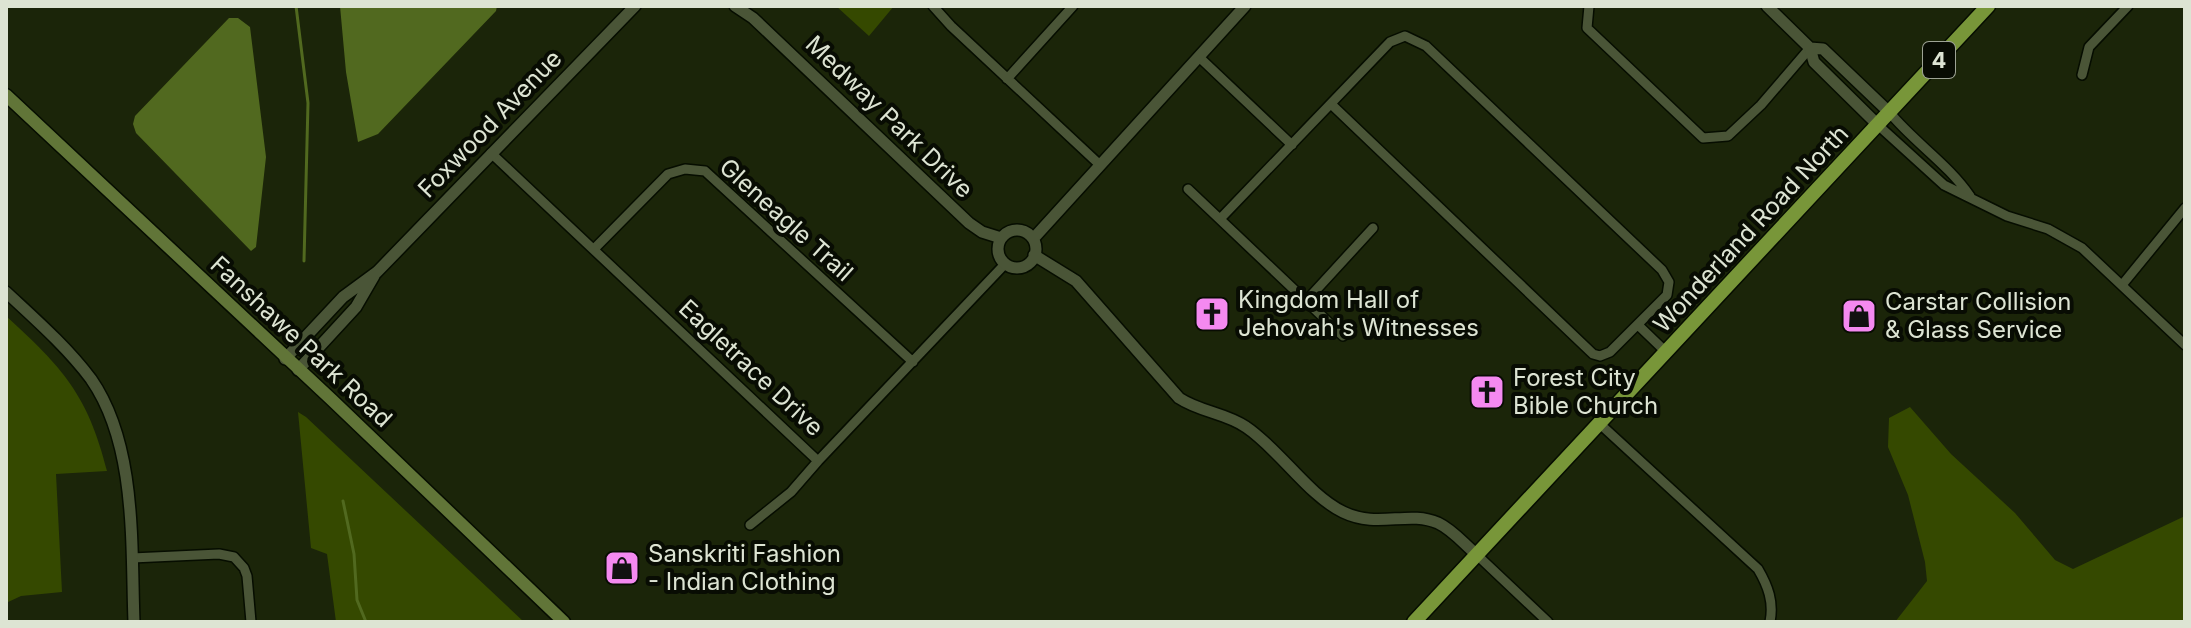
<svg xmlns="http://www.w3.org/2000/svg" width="2191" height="628" font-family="Inter,sans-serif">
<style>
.green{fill:#354900}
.water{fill:#51691f}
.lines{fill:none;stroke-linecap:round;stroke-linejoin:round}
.stream{stroke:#51691f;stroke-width:3}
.minor-casing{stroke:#060d00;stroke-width:12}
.tertiary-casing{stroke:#060d00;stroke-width:14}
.secondary-casing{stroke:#060d00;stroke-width:15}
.primary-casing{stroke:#060d00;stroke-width:17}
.minor{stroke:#4a5537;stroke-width:9}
.tertiary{stroke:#4a5537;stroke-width:11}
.secondary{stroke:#617538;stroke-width:12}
.primary{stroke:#789639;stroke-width:14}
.labels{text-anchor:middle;stroke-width:8;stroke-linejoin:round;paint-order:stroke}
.shield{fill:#080c03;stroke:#9da395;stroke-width:2}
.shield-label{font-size:22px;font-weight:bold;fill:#dde4d3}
.street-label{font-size:24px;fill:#dde4d3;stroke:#080c03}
.poi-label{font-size:24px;fill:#dde4d3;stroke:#080c03;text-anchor:start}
</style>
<rect width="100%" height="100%" fill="#1b2509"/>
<!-- green -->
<path class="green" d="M836 6H894L869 36Z
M6 316C63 368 88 395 107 471L56 474 62 592 21 596 6 603Z
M1910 407 1951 454 2015 513 2055 560 2073 569 2185 516V622H1895L1927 581 1925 562 1908 495 1888 447 1889 418Z
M298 412 306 417 524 622H336L327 554 311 548Z"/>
<!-- water -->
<path class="water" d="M340 6H497L496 11 378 134 358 142 346 72Z
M229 18H238L250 27 266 157 256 247 251 251 136 133 133 124 135 116Z"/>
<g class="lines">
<!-- stream -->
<path class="stream" d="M296 6 308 103 304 261
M343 501 354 554 357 600 366 622"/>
<defs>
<path id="minor" d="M933 6 951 26 1100 165
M1589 6 1587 28 1703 138 1728 136 1761 105 1810 48
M1199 57 1292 145
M2082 75 2089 47 2128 6
M1007 79 1073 6
M1890 113C1915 143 1948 164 1970 196
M1879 126 1944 185 2007 216 2048 229 2082 248 2185 345
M491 153 818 461 1005 264
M1188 189 1343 336
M1220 219 1390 42 1405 36 1426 46 1662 270 1669 282 1667 295 1610 352 1600 356 1593 354 1331 104
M594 249 668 174 685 169 705 171 913 362
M2122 285 2185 208
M1306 301 1373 228
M1638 325 1666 352
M1600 424 1758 569C1768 586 1774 602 1770 622
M750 525 791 492 818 461
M1476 554 1548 622
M132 558 219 554 234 557 244 568 247 576 251 622"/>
<path id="tertiary" d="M735 6 753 18 969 223 982 232 1001 238
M1767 6 1810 48 1814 62 1879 126
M1810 48 1823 49 1890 113
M998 249a19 19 0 1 1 38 0a19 19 0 1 1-38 0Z
M1033 239 1245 6
M1034 255 1076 281 1179 398C1200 412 1226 413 1246 427 1279 449 1308 495 1343 512 1378 529 1408 510 1438 523 1453 530 1464 544 1476 554
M6 292C35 319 67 347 91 379 137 445 131 545 134 622
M285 359 343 297 377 272 635 6
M298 370 356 307 374 276"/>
<path id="secondary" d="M6 95 332 400 564 622"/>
<path id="primary" d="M1414 622 1988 6"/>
</defs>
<!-- minor casing -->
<use href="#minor" class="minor-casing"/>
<!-- tertiary casing -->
<use href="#tertiary" class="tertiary-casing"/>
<!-- secondary casing -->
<use href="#secondary" class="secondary-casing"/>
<!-- primary casing -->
<use href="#primary" class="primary-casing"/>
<!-- minor -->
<use href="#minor" class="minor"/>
<!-- tertiary -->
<use href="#tertiary" class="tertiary"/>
<!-- secondary -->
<use href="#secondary" class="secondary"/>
<!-- primary -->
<use href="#primary" class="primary"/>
</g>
<!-- icons -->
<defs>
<symbol id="church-square" viewBox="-11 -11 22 22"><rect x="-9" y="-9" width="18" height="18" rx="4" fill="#f489f0" stroke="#080c03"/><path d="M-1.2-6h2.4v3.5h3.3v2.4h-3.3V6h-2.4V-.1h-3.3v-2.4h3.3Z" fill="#111"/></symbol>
<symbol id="shop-square" viewBox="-11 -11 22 22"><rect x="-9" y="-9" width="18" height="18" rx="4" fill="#f489f0" stroke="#080c03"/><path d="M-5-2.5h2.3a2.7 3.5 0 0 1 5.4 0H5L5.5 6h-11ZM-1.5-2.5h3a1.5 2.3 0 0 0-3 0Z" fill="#111"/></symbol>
</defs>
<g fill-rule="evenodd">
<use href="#church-square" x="1192" y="294" width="40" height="40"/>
<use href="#shop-square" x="1839" y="296" width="40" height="40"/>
<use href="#church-square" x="1467" y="372" width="40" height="40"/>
<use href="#shop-square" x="602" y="548" width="40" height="40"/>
</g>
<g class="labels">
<!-- shield labels -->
<rect class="shield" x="1923" y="42" width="32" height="36" rx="6"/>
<g class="shield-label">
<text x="1939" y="68">4</text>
</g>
<!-- street labels -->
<g class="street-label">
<text transform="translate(889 117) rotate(44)" y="8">Medway Park Drive</text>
<text transform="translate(490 124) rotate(-46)" y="8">Foxwood Avenue</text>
<text transform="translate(786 220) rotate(42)" y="8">Gleneagle Trail</text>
<text transform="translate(1751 229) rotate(-47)" y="8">Wonderland Road North</text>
<text transform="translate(301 342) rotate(43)" y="8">Fanshawe Park Road</text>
<text transform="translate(751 368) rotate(43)" y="8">Eagletrace Drive</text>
</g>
<!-- poi labels -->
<g class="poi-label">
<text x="1238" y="308">Kingdom Hall of<tspan x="1238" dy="28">Jehovah's Witnesses</tspan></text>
<text x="1885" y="310">Carstar Collision<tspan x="1885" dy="28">&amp; Glass Service</tspan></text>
<text x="1513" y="386">Forest City<tspan x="1513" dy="28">Bible Church</tspan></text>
<text x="648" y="562">Sanskriti Fashion<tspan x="648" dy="28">- Indian Clothing</tspan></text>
</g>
</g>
<!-- border -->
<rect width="2191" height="628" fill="none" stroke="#dde4d3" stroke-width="16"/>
</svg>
